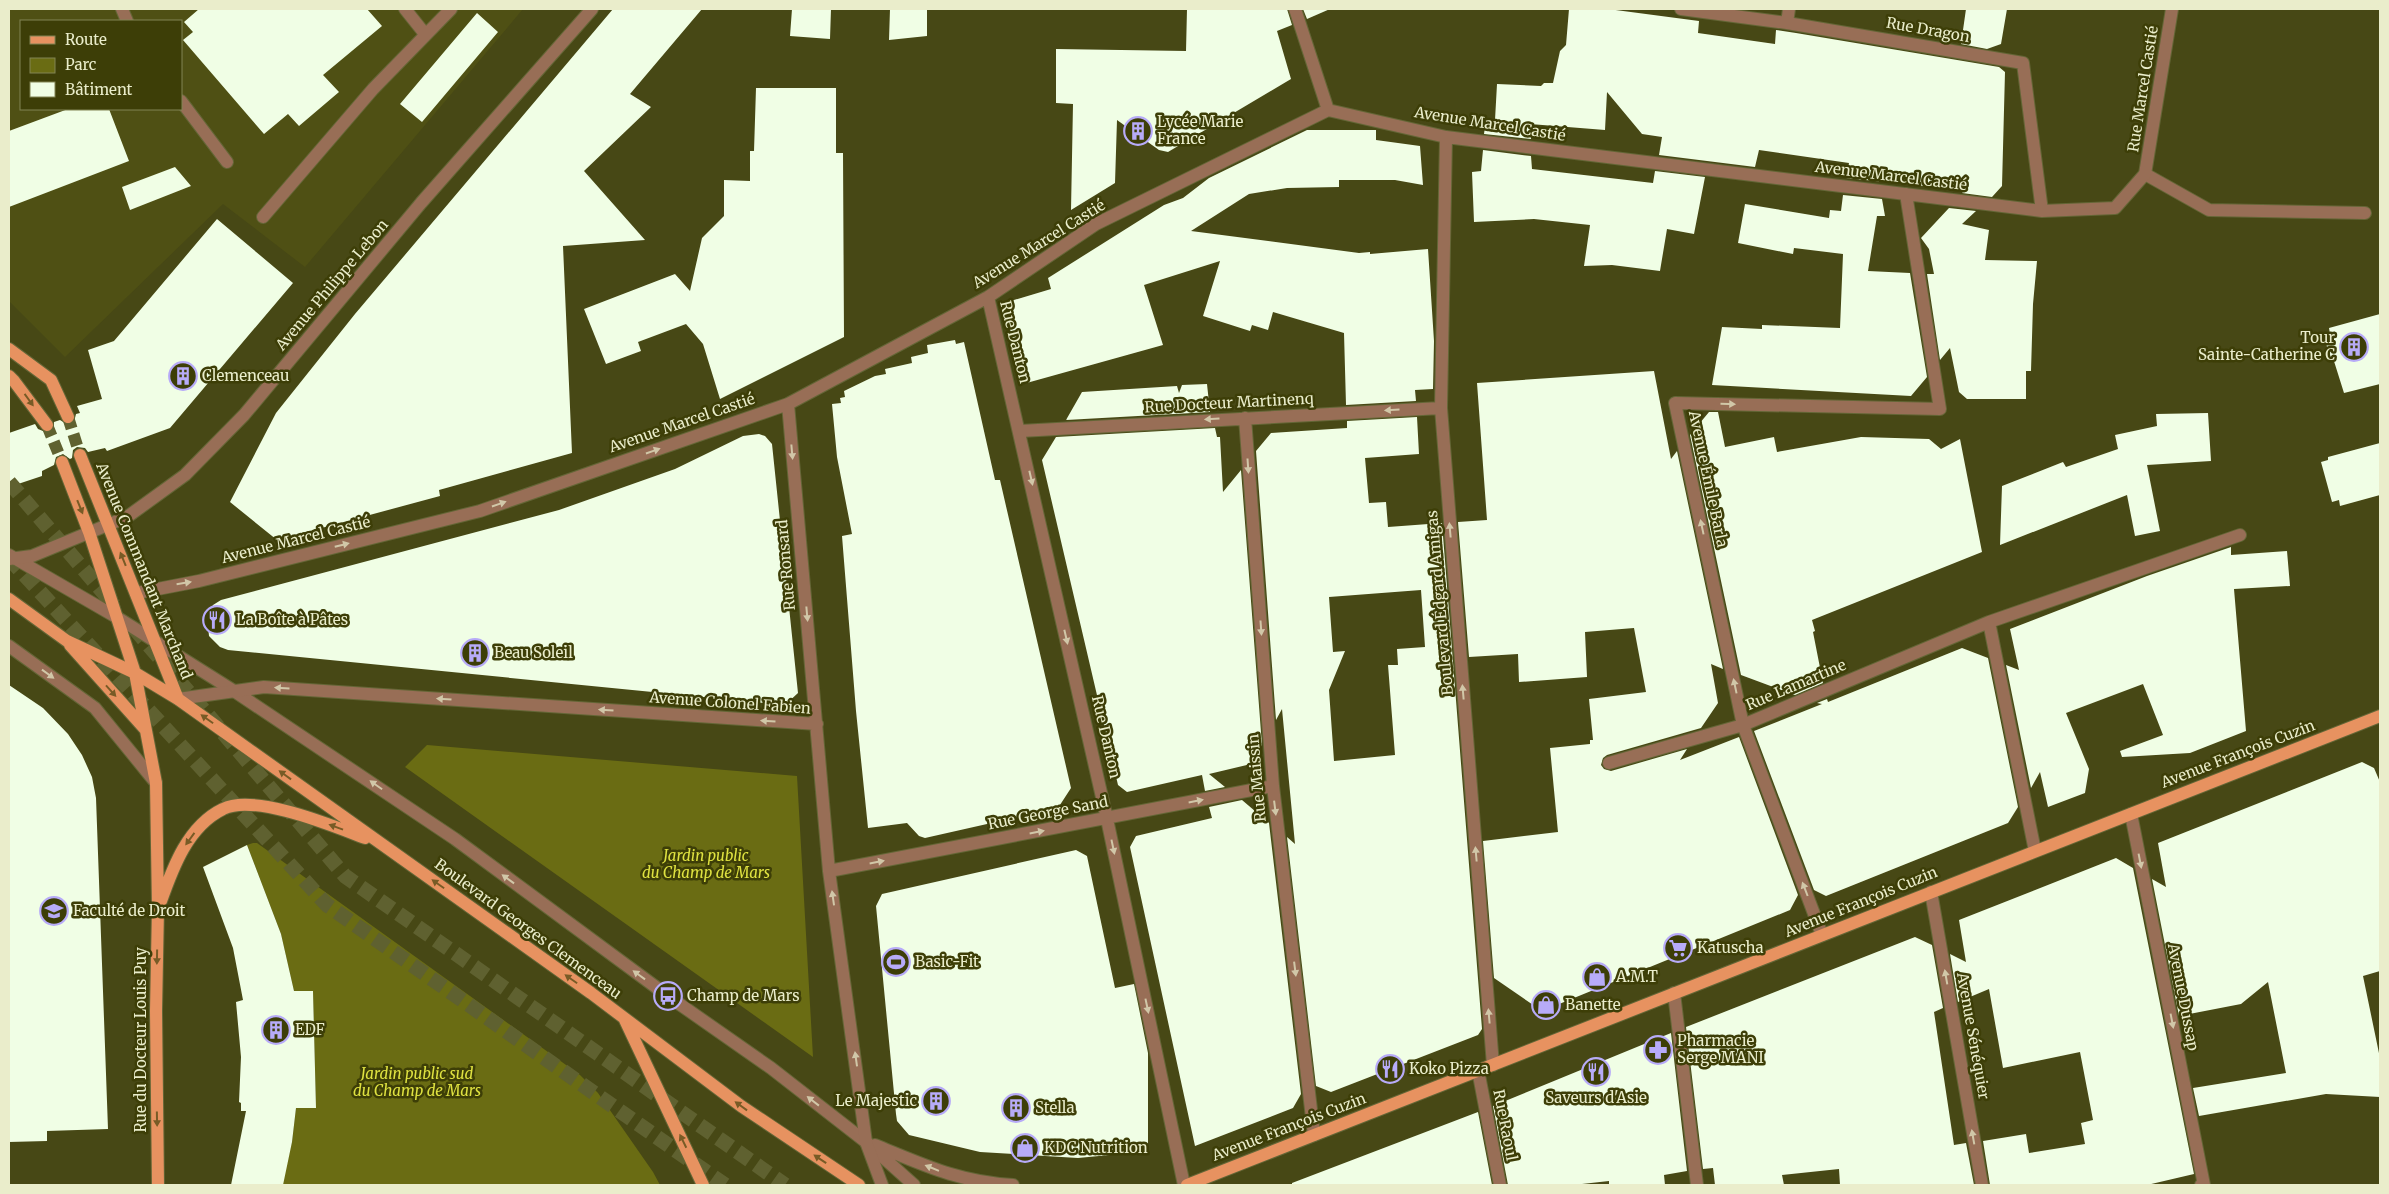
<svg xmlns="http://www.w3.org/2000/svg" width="2389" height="1194" font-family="Merriweather,serif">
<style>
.built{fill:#4f5014;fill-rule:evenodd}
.green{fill:#6a6c13}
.building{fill:#f0fee5;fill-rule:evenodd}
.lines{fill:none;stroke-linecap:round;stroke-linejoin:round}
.primary-tunnel{stroke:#5f6130;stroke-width:12;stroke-dasharray:12 6;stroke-linecap:butt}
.highway-tunnel{stroke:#5f6130;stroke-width:15;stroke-dasharray:15 8;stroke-linecap:butt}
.lane-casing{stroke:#646636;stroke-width:14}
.street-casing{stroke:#646636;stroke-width:14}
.primary-casing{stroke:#646636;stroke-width:14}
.lane{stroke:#986e56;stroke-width:12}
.street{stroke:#986e56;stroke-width:12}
.primary{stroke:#e79260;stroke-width:12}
.oneway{fill:#785b26}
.oneway2{fill:#d1c7a8}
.labels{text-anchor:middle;stroke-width:5;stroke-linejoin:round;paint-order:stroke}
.street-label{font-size:15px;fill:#eaedcb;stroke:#3d3e07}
.poi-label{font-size:15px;fill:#eaedcb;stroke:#3d3e07;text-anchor:start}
.park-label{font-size:15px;font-style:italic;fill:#dfe241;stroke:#3d3e07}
</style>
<rect width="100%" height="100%" fill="#474815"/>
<!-- built -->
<path class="built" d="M9 9H523L305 267 223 204 65 357 9 301ZM21 21H181V109H21Z"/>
<!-- green -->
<path class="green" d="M427 745 797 776 813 1057 405 767Z
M253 843H257L580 1075 598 1093 653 1172 660 1185H282L292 1142 296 1108H316L313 992 294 991 281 934 247 845Z"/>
<!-- building -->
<path class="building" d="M199 9H367L382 26 323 75 339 92 299 126 288 114 264 134 183 40 193 32 184 22Z
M613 9H702L630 94 651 107 584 171 645 240 563 246 572 453 439 490 440 496 277 540 230 502 276 413 355 314Z
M792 9H831L830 39 790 36Z
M890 9H927V36L889 40Z
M1187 9H1287L1292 25 1277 31 1291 79 1168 152 1159 150 1117 120 1115 183 1071 210 1073 104 1056 103V49L1186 51Z
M1303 9H1330L1307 19Z
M1569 9H1608L1699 21 1698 33 1775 44 1776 30 1796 33 1999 67 2005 72 2002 186 1992 197 1962 193 1964 190 1846 178 1849 163 1759 150 1755 167 1659 155 1662 137 1642 134 1607 92 1605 130 1530 124 1531 139 1484 134 1486 119 1495 120 1497 84 1541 86 1544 83H1553L1560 51 1566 45Z
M1966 9H2007L2001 44 1987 49 1961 44Z
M477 13 498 32 422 122 400 104Z
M756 88H836V153H843L844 337 720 399 703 344 686 324 638 342 641 351 606 364 584 309 675 274 690 291 702 238 724 216V180L750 181V151H754Z
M68 109H109L129 161 9 207V131Z
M1307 130H1376V140L1420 146 1423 185 1395 180H1339V187L1287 188 1249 194 1191 231 1359 253 1370 252V254L1428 249 1434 341 1433 389 1415 390 1416 401 1346 405 1344 333 1273 312 1268 330 1252 325 1250 331 1203 316 1220 261 1144 285 1163 345 1023 384 1004 303 1051 289 1048 278 1164 205 1183 198 1209 178Z
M1483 150 1531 156 1532 169 1653 183 1655 171 1705 177 1694 234 1667 229 1660 271 1612 265 1584 266 1590 225 1534 219 1474 222 1472 172 1481 171Z
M175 167 191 186 130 210 122 187Z
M1843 195 1882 199 1885 216H1877L1868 271 1910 273 1927 377 1911 396 1712 385 1722 327 1762 329V325L1840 328 1843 254 1794 248 1793 254 1738 243 1745 204 1829 218 1830 210 1841 211Z
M1949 208 1976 211 1962 224 1989 230 1985 260 2037 261 2033 304 2031 371H2026V399H1967L1959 392 1950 348 1940 360 1927 274H1934L1929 249 1921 238Z
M217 219 293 283 170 428 107 451 105 448 88 452 85 448 77 447 73 450 72 458 70 459 63 454 56 457 54 465 42 471V476L9 487V433L35 424 38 429 48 433 54 429V422L60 420 68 425 74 422 76 414 80 413 77 406 102 399 88 350 114 341Z
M2380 314V384L2344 393 2333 358H2330L2324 336 2330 334 2329 328Z
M955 340 956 344 964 342 995 480H1000L1071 788 1058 808 925 838 919 836 907 823 868 828 856 711 842 536 852 534 837 457 832 404 841 403 840 398 845 397 844 391 875 376 886 374 885 369 912 363 911 357 928 353 927 345Z
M1654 371 1671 459 1677 451 1723 669 1711 664 1718 703 1701 728 1607 755 1603 758 1601 765 1604 769 1611 771 1687 749 1680 760 1739 737 1798 895 1790 910 1542 1011 1494 978 1483 841 1558 832 1550 748 1590 744V740H1593L1589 699 1646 692 1634 628 1585 632 1587 677 1519 682 1518 654 1469 657 1458 522 1487 520 1477 383Z
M1207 384 1210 412 1066 420 1082 392 1177 386 1179 393 1182 385Z
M1709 412H1718L1725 447 1774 437 1777 452 1861 437 1929 439 1941 449 1960 439 1982 552 1812 620 1815 631 1813 632 1823 683 1795 695 1741 675 1690 435Z
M2208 413 2211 461 2147 465 2160 531 2135 536 2127 495 2000 545 2002 486 2063 462 2066 467 2118 449 2115 435 2157 426 2156 414Z
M1417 417 1419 454 1365 458 1369 503 1386 502 1388 527 1442 523 1482 1029 1478 1035 1331 1092 1316 1086 1287 837 1295 844 1282 709 1276 720 1256 451 1271 433 1347 428V421ZM1421 590 1425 647 1397 649 1398 665H1388L1395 755 1334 761 1329 690 1345 651 1333 652 1329 597Z
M1215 428 1217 437H1220L1223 492 1241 470 1262 745 1251 764 1209 774 1225 787 1205 791 1202 775 1127 792 1118 785 1042 460 1056 437Z
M759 434 765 436 772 444 798 693 785 705 228 650 220 647 209 636 207 616 213 605 221 600 559 510 675 469 743 436Z
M2380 443V495L2340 506 2339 500 2332 502 2321 462 2328 460V457Z
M2231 547V555L2287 551 2290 586 2234 589 2246 731 2190 753 2122 757 2120 751 2163 735 2143 684 2066 713 2089 769 2085 793 2048 807 2040 772 2031 788 2006 665 2019 670 2010 629 2147 576Z
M1962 648 1988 658 2018 807 2008 823 1826 896 1814 890 1754 731 1822 704 1817 703 1827 699 1828 702Z
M9 685 43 708 68 734 82 755 92 777 96 798 108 1129 47 1131V1141L9 1142Z
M2362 762 2374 768 2380 782V971L2363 976 2380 1058V1097L2326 1094 2199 1116 2193 1088 2286 1073 2268 982 2241 1004 2179 1016 2152 879 2166 887 2158 843Z
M1242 800 1269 823 1301 1094 1293 1108 1195 1146 1130 847 1136 836 1212 818 1209 807Z
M247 845 281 934 294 991H313L316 1108H296L292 1142 283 1185H231L246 1111H241V1103L239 1102 241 1057 236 1002 243 1000 233 948 203 867Z
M1076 850 1087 856 1115 988 1134 984 1148 1053V1143L1141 1152 1078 1158 980 1152 909 1135 897 1121 896 1114 876 906 882 894Z
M2116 858 2133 868 2194 1174 2147 1185H1990L1983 1141 2026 1134 2029 1153 2085 1144 2081 1123 2093 1120 2080 1052 2003 1068 1989 989 1958 1002 1950 954 1966 962 1959 920Z
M1915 937 1932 945 1943 1008 1934 1012 1954 1145 1966 1143 1974 1185H1840L1839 1169 1782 1175 1784 1185H1715L1713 1168 1703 1169 1686 1027Z
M1671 1033 1687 1171 1664 1175 1665 1185H1609V1181L1573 1185H1508L1493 1106Z
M1478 1112 1492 1185H1292V1183Z"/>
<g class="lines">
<!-- primary-tunnel -->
<path class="primary-tunnel" d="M68 417 80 455
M47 425 62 462"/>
<!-- highway-tunnel -->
<path class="highway-tunnel" d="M9 482 114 605
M9 558 327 905 725 1185
M134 628 345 876 785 1185"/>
<defs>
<path id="lane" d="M122 9 127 21
M405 9 425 34
M181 101 227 162
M2145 174 2209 210 2365 213
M263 217 373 89 451 9
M9 555 118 618 234 691 455 839 668 996 771 1068 866 1142 914 1185
M9 646 95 708 156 783
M875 1145C924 1165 959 1182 1013 1185"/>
<path id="street" d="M1295 9 1328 110
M1681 9 1787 23 2023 63 2042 211
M1787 23 1789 9
M1446 137 1441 408 1493 1065
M988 297 1107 819 1184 1185
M788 404 829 871 866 1142 882 1185
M1245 418 1273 786 1314 1135
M1020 431 1441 408
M9 559 32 556 127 517 185 475 244 415 421 203 592 9
M137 593 199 581 480 511 788 404 988 297 1096 224 1328 110 1446 137 2042 211 2115 208 2145 174 2172 9
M1989 622 2035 851
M178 699 264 687 817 724
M1609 763 1743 725 1989 622 2240 535
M2131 814 2204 1185H2201
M829 871 1273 786
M1931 892 1982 1185
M1822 935 1743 725 1675 403 1940 409 1906 194
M1674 993 1697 1185
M1478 1070 1500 1185"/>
<path id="primary" d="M9 349 51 380 68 417
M9 376 14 381 47 425
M80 455 178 699
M62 462 89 532 135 673 156 783 158 908 156 1011 158 1185
M9 599 67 641 135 673 178 699 591 993 741 1106 859 1185
M70 645 145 729
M161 901C173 867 188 826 223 809 254 793 333 826 365 838
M625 1020 703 1185
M1187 1185 2380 716"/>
</defs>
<!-- lane casing -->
<use href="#lane" class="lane-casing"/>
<!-- street casing -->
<use href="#street" class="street-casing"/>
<!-- primary casing -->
<use href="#primary" class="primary-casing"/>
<!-- lane -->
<use href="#lane" class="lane"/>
<!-- street -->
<use href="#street" class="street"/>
<!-- primary -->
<use href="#primary" class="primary"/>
</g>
<!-- one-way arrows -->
<defs><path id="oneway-solid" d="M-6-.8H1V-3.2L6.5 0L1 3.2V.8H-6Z" transform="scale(1.25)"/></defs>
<g class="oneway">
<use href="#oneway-solid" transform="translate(29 400) rotate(54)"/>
<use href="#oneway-solid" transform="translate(80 507) rotate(68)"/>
<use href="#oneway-solid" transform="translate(123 559) rotate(-112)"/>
<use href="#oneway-solid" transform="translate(111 691) rotate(48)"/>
<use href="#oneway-solid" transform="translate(207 719) rotate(-145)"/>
<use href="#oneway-solid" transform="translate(285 775) rotate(-144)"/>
<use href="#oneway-solid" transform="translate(336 827) rotate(-160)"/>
<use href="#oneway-solid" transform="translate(190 839) rotate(126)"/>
<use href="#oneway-solid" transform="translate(438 884) rotate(-145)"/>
<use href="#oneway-solid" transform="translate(157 957) rotate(91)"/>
<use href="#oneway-solid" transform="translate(571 979) rotate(-145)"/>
<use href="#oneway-solid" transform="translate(741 1106) rotate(-144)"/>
<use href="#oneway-solid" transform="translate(157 1119) rotate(89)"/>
<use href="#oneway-solid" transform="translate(683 1141) rotate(-116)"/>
<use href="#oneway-solid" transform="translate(820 1159) rotate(-146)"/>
</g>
<g class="oneway2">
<use href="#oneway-solid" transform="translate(1728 404) rotate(1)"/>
<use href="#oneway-solid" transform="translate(1392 410) rotate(177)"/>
<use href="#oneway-solid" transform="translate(1212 419) rotate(177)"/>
<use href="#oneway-solid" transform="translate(653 451) rotate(-19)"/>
<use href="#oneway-solid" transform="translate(792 452) rotate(85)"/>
<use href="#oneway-solid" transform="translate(1248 466) rotate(86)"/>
<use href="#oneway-solid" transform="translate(1031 478) rotate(77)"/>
<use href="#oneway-solid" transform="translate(499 504) rotate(-19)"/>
<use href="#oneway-solid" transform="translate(1702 527) rotate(-102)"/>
<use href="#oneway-solid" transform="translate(1450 530) rotate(-95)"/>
<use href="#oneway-solid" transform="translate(342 545) rotate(-14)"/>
<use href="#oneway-solid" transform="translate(184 583) rotate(-9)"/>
<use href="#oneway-solid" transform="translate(807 614) rotate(85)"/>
<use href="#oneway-solid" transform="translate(1261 628) rotate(86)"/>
<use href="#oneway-solid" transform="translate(1066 637) rotate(77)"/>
<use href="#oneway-solid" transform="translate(48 674) rotate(36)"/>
<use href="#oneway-solid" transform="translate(1735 686) rotate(-102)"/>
<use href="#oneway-solid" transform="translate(282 688) rotate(-176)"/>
<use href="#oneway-solid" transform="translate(1463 692) rotate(-95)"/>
<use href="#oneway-solid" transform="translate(444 699) rotate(-176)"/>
<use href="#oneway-solid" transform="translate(606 710) rotate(-176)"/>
<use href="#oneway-solid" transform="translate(768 721) rotate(-176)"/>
<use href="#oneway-solid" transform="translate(376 785) rotate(-145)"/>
<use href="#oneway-solid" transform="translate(1196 801) rotate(-11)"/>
<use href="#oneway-solid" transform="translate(1275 808) rotate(83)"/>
<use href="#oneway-solid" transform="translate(1037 832) rotate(-11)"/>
<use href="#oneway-solid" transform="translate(1113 847) rotate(78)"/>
<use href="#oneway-solid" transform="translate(1476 854) rotate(-95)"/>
<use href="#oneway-solid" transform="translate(2140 861) rotate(79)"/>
<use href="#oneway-solid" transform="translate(877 862) rotate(-11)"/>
<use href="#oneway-solid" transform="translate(508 879) rotate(-144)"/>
<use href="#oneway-solid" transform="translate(1805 889) rotate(-111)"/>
<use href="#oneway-solid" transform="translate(833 898) rotate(-98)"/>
<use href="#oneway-solid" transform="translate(1295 969) rotate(83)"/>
<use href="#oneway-solid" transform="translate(639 975) rotate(-144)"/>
<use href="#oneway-solid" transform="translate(1946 977) rotate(-100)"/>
<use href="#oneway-solid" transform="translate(1147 1006) rotate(78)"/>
<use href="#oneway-solid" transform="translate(1489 1016) rotate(-95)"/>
<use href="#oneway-solid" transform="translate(2172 1021) rotate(79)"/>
<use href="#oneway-solid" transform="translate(856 1059) rotate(-98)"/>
<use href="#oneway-solid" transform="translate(813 1101) rotate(-142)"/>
<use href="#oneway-solid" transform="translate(1973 1137) rotate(-100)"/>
<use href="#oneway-solid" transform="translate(932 1168) rotate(-158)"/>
</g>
<!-- icons -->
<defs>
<symbol id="building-ring" viewBox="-11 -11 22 22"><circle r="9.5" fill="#3d3e07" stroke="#b7abf8" stroke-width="1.5"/><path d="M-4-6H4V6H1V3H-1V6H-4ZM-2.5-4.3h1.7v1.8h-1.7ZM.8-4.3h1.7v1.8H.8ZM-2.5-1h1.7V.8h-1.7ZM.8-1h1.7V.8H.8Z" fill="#b7abf8"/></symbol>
<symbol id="restaurant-ring" viewBox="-11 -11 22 22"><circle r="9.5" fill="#3d3e07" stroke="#b7abf8" stroke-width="1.5"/><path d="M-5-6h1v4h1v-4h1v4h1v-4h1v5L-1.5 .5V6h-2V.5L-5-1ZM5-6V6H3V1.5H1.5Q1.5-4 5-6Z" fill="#b7abf8"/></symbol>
<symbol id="university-ring" viewBox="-11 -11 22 22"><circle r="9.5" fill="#3d3e07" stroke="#b7abf8" stroke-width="1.5"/><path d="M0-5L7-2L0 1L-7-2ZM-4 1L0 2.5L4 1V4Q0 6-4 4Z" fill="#b7abf8"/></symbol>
<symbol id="supermarket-ring" viewBox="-11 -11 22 22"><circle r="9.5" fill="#3d3e07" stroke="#b7abf8" stroke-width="1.5"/><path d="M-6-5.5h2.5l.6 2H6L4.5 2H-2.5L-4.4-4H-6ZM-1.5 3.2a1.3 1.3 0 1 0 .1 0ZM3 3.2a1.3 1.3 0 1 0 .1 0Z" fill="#b7abf8"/></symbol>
<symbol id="stadium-ring" viewBox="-11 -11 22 22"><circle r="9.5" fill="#3d3e07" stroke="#b7abf8" stroke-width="1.5"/><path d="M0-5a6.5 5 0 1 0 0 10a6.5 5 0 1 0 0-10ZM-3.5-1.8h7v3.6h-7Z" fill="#b7abf8"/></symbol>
<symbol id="shop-ring" viewBox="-11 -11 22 22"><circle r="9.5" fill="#3d3e07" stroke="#b7abf8" stroke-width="1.5"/><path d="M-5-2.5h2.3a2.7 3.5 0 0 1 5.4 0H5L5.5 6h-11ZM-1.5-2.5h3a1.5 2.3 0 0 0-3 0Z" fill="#b7abf8"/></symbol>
<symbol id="bus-ring" viewBox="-11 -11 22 22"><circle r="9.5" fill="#3d3e07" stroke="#b7abf8" stroke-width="1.5"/><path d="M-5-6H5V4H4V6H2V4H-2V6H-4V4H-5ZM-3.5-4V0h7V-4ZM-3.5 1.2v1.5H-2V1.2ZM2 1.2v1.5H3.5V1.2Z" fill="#b7abf8"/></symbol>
<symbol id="pharmacy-ring" viewBox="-11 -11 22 22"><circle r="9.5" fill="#3d3e07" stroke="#b7abf8" stroke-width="1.5"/><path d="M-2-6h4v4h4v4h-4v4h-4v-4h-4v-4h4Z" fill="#b7abf8"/></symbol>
</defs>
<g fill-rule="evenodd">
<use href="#building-ring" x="1122" y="115" width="32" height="32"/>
<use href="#building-ring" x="2338" y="331" width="32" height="32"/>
<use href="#building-ring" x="167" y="360" width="32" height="32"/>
<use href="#restaurant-ring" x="201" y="604" width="32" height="32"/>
<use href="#building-ring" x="459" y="637" width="32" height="32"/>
<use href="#university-ring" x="38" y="895" width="32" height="32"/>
<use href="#supermarket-ring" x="1662" y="932" width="32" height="32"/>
<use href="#stadium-ring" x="880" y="946" width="32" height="32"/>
<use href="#shop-ring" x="1581" y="961" width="32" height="32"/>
<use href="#bus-ring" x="652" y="980" width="32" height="32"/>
<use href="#shop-ring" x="1530" y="989" width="32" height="32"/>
<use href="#building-ring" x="260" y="1014" width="32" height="32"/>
<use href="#pharmacy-ring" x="1642" y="1034" width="32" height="32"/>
<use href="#restaurant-ring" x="1374" y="1053" width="32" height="32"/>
<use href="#restaurant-ring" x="1580" y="1056" width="32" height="32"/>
<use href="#building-ring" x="920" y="1085" width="32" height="32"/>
<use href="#building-ring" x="1000" y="1092" width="32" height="32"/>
<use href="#shop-ring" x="1009" y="1132" width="32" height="32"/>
</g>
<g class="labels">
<!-- street labels -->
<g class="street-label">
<text transform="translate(1928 30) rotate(10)" y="5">Rue Dragon</text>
<text transform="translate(2143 89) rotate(-81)" y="5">Rue Marcel Castié</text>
<text transform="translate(1490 124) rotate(9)" y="5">Avenue Marcel Castié</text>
<text transform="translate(1891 176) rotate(7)" y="5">Avenue Marcel Castié</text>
<text transform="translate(1039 244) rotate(-32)" y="5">Avenue Marcel Castié</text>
<text transform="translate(332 285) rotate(-50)" y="5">Avenue Philippe Lebon</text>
<text transform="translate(1015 342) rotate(76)" y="5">Rue Danton</text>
<text transform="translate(1229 403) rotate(-3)" y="5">Rue Docteur Martinenq</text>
<text transform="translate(682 423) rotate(-19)" y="5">Avenue Marcel Castié</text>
<text transform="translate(1708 479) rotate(78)" y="5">Avenue Émile Barla</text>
<text transform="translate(296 540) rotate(-14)" y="5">Avenue Marcel Castié</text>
<text transform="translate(786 565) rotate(-95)" y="5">Rue Ronsard</text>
<text transform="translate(144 571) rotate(68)" y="5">Avenue Commandant Marchand</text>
<text transform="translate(1440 603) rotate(-95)" y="5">Boulevard Édgard Amigas</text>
<text transform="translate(1796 685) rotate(-23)" y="5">Rue Lamartine</text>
<text transform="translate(730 703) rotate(4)" y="5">Avenue Colonel Fabien</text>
<text transform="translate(1106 737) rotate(77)" y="5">Rue Danton</text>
<text transform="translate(2238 754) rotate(-21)" y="5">Avenue François Cuzin</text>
<text transform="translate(1257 778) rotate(-95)" y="5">Rue Maissin</text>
<text transform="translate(1048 813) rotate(-11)" y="5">Rue George Sand</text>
<text transform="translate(1861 902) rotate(-22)" y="5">Avenue François Cuzin</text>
<text transform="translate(528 929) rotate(36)" y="5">Boulevard Georges Clemenceau</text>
<text transform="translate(2183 997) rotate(79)" y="5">Avenue Dussap</text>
<text transform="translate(1973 1036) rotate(80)" y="5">Avenue Sénéquier</text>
<text transform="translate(141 1040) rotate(-90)" y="5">Rue du Docteur Louis Puy</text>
<text transform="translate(1505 1125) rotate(79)" y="5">Rue Raoul</text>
<text transform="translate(1289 1127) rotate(-21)" y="5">Avenue François Cuzin</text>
</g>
<!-- poi labels -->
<g class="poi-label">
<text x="1157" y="127">Lycée Marie<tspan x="1157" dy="17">France</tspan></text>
<text x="2335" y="343" text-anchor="end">Tour<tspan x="2335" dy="17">Sainte-Catherine C</tspan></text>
<text x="202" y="381">Clemenceau</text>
<text x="236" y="625">La Boîte à Pâtes</text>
<text x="494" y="658">Beau Soleil</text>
<text x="73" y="916">Faculté de Droit</text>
<text x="1697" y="953">Katuscha</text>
<text x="915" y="967">Basic-Fit</text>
<text x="1616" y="982">A.M.T</text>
<text x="687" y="1001">Champ de Mars</text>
<text x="1565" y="1010">Banette</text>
<text x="295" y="1035">EDF</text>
<text x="1677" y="1046">Pharmacie<tspan x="1677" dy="17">Serge MANI</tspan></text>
<text x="1409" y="1074">Koko Pizza</text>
<text x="1596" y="1103" text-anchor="middle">Saveurs d'Asie</text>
<text x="917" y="1106" text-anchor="end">Le Majestic</text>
<text x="1035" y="1113">Stella</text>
<text x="1044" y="1153">KDC Nutrition</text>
</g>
<!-- park labels -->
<g class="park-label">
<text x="706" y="861">Jardin public<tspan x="706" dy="17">du Champ de Mars</tspan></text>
<text x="417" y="1079">Jardin public sud<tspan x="417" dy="17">du Champ de Mars</tspan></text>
</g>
</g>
<!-- border -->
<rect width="2389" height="1194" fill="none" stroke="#eaedcb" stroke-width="20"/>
<!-- legend -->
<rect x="20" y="20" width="162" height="90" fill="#3d3e07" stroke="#828455"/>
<rect x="30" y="36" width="25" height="8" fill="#e79260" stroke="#828455"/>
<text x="65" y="45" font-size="15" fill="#eaedcb">Route</text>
<rect x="30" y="58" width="25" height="15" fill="#6a6c13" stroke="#828455"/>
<text x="65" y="70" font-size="15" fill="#eaedcb">Parc</text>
<rect x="30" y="82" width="25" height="15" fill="#f0fee5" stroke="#828455"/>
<text x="65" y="95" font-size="15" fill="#eaedcb">Bâtiment</text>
</svg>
